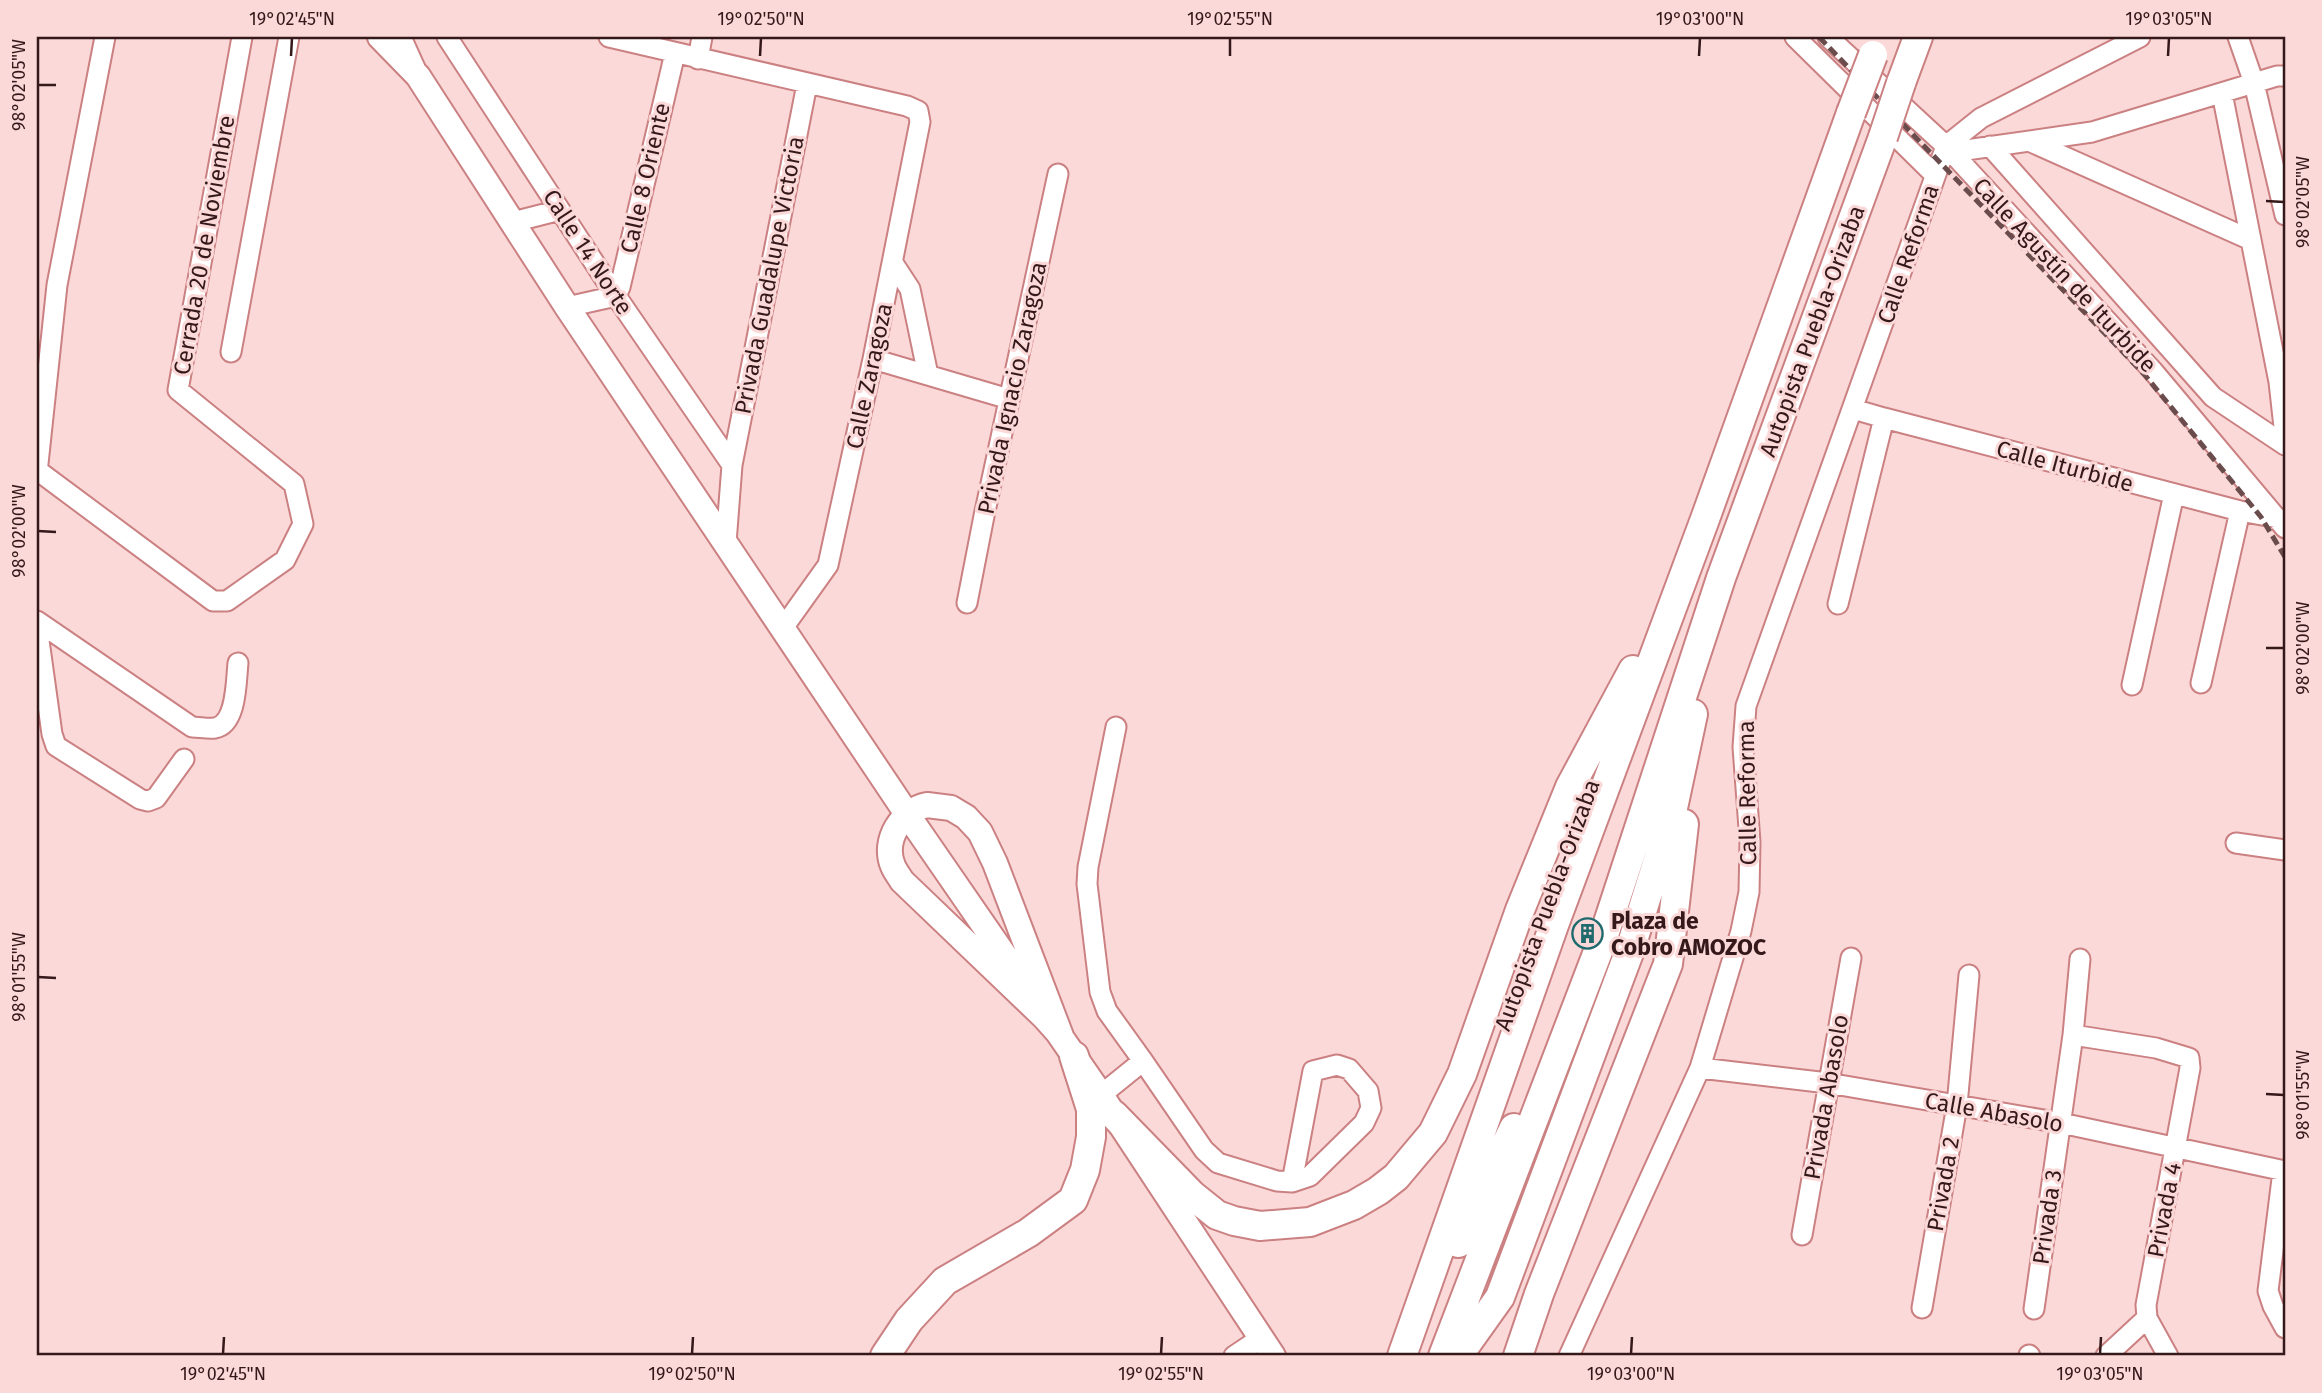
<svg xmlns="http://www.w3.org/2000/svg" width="2322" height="1393" font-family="'Fira Sans',sans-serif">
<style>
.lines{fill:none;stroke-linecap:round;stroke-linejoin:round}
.minor-casing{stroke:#cb8082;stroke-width:23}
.major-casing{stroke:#cb8082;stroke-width:28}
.highway-casing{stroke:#cb8082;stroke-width:32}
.minor{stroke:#fff;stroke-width:19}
.major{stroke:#fff;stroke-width:24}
.highway{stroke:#fff;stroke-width:28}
.rail{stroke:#6a4c4d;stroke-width:5;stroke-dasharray:10 5;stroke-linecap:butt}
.highway-bridge-casing{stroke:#cb8082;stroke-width:32;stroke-linecap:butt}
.highway-bridge{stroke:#fff;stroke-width:28}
.ticks{fill:none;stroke:#35181a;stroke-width:2.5}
.labels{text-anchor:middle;stroke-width:6;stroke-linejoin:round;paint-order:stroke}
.street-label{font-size:23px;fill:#35181a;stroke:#fbd9d9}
.poi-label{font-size:23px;font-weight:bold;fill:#35181a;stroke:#fbd9d9;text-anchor:start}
.neatline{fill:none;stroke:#35181a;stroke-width:2.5}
.ticks-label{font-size:18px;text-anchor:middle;fill:#35181a}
</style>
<rect width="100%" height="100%" fill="#fbd9d9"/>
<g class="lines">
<defs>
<path id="minor" d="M401 37 415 68
M447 37 616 296 732 465
M609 37 907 106 918 111 920 122 873 359 828 565 783 628
M1795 37 1935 175
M1828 37 1946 146 2153 371 2285 528
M2238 37 2254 83 2285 215
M698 59 702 37
M2222 93 2279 382 2285 436
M2029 141 2251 240
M1990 146 2213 397 2285 445
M1952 152 2092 132 2277 76H2285
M513 222 560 210
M893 263 910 289 928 375
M567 307 616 296 620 287 675 53
M231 352 289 37
M873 359 1009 399
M1853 409 1884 418 2240 511 2278 518
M37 470 213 601H227L285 560 303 524 294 484 178 390 242 37
M37 473 57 285 105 37
M726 543 732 465 807 84
M967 603 984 516 1058 174
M1838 604 1884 418
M37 621 192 727C199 727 208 729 215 728 237 724 236 681 238 663
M37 626 52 734 56 746 140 799 148 801 156 798 184 759
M2201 683 2240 511
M2132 685 2174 494
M1116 727 1088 867 1087 884 1100 992 1107 1011 1143 1061
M2236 843 2285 850
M2073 1035 2156 1048 2189 1058 2190 1068 2146 1305 2147 1318 2168 1356
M1700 1068 1828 1083 2061 1123 2285 1171
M1101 1095 1143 1061 1204 1150 1218 1163 1277 1181 1292 1182 1310 1176 1364 1123 1371 1108 1368 1091 1349 1069 1337 1065 1313 1071 1292 1182
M2283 1171 2268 1291 2273 1306 2285 1328
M1802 1235 1851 958
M1922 1308 1957 1105 1969 975
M2034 1309 2073 1035 2080 959
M2029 1355 2030 1356
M1234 1356 1261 1338
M1569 1356 1700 1068 1741 931 1749 892 1750 842 1743 747 1746 706 1946 146 1981 118 2140 37
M2106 1356 2147 1318"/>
<path id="major" d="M380 37 418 76 567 307 907 814 1101 1095 1273 1356
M927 805 951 808 966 817 980 832 995 863 1061 1036 1044 1017 902 881C899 876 895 871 893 866 882 840 902 810 927 805Z"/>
<path id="highway" d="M1901 83 1918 37
M1114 1115 1192 1195 1217 1215 1234 1221 1260 1226 1310 1222 1354 1205 1378 1191 1396 1177 1433 1133 1462 1074 1520 910 1570 787 1633 670
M1458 1243 1514 1128
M885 1356 909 1320 945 1281 1028 1233 1073 1200 1085 1170 1091 1137V1109L1074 1056
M1402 1356 1554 925 1705 519 1851 113
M1443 1356 1602 941 1721 578 1883 137
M1458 1356 1500 1297 1630 950 1670 822 1693 714
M1518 1356 1539 1294 1668 964 1684 824"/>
</defs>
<!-- minor casing -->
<use href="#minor" class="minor-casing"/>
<!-- major casing -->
<use href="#major" class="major-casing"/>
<!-- highway casing -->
<use href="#highway" class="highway-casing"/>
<!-- minor -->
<use href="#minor" class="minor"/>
<!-- major -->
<use href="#major" class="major"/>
<!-- highway -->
<use href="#highway" class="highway"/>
<!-- rail -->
<path class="rail" d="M1819 37 2144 374 2261 517 2285 557"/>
<defs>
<path id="highway-bridge" d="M1851 113 1873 55
M1883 137 1901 83"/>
</defs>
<!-- highway-bridge casing -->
<use href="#highway-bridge" class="highway-bridge-casing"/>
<!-- highway-bridge -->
<use href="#highway-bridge" class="highway-bridge"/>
</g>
<!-- ticks -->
<path class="ticks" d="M291 56 292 38M760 56 761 38M1230 56V38M1699 56 1700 38M2168 56 2169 38M38 85H56M2266 201 2284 202M38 531 56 532M2266 648H2284M38 977 56 978M2266 1094 2284 1095M223 1354 224 1337M692 1354 693 1337M1161 1354 1162 1337M1631 1354 1632 1337M2100 1354 2101 1337"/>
<!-- icons -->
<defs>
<symbol id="building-ring" viewBox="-11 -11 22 22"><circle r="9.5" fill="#fbd9d9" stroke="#1e6a6d" stroke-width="1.5"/><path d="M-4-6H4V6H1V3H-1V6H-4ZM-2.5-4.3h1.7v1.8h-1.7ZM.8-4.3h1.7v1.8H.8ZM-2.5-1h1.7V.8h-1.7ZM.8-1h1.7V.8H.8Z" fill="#1e6a6d"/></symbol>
</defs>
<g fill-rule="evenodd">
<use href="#building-ring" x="1570" y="916" width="35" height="35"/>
</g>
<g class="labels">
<!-- street labels -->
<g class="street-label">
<text transform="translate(645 178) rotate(-77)" y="8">Calle 8 Oriente</text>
<text transform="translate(204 245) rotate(-80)" y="8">Cerrada 20 de Noviembre</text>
<text transform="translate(588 252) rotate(57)" y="8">Calle 14 Norte</text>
<text transform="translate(1908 254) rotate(-71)" y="8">Calle Reforma</text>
<text transform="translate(769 275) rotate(-79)" y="8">Privada Guadalupe Victoria</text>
<text transform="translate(2065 275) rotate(47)" y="8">Calle Agustín de Iturbide</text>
<text transform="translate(1812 331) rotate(-70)" y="8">Autopista Puebla-Orizaba</text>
<text transform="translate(869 376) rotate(-78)" y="8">Calle Zaragoza</text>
<text transform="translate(1012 388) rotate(-78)" y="8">Privada Ignacio Zaragoza</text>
<text transform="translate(2065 466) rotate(15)" y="8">Calle Iturbide</text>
<text transform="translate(1747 793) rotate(-91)" y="8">Calle Reforma</text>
<text transform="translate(1547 905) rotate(-70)" y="8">Autopista Puebla-Orizaba</text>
<text transform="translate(1826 1097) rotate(-80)" y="8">Privada Abasolo</text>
<text transform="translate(1994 1112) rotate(10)" y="8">Calle Abasolo</text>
<text transform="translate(1943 1184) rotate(-80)" y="8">Privada 2</text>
<text transform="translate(2164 1210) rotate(-79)" y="8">Privada 4</text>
<text transform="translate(2047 1217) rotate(-82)" y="8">Privada 3</text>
</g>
<!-- poi labels -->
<g class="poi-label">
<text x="1611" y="929">Plaza de<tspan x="1611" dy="26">Cobro AMOZOC</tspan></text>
</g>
</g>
<!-- border -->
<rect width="2322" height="1393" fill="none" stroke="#fbd9d9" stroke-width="77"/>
<rect x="38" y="38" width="2246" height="1316" class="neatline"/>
<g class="ticks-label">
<text x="292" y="25">19°02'45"N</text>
<text x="761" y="25">19°02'50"N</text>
<text x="1230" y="25">19°02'55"N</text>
<text x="1700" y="25">19°03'00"N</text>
<text x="2169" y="25">19°03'05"N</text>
<text transform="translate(19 85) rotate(-90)" y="6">98°02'05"W</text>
<text transform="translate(2303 202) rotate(-90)" y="6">98°02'05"W</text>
<text transform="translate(19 531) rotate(-90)" y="6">98°02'00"W</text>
<text transform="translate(2303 648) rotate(-90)" y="6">98°02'00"W</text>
<text transform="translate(19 977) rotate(-90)" y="6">98°01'55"W</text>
<text transform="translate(2303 1095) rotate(-90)" y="6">98°01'55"W</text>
<text x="223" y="1380">19°02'45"N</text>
<text x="692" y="1380">19°02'50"N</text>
<text x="1161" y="1380">19°02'55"N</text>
<text x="1631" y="1380">19°03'00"N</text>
<text x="2100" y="1380">19°03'05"N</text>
</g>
</svg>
